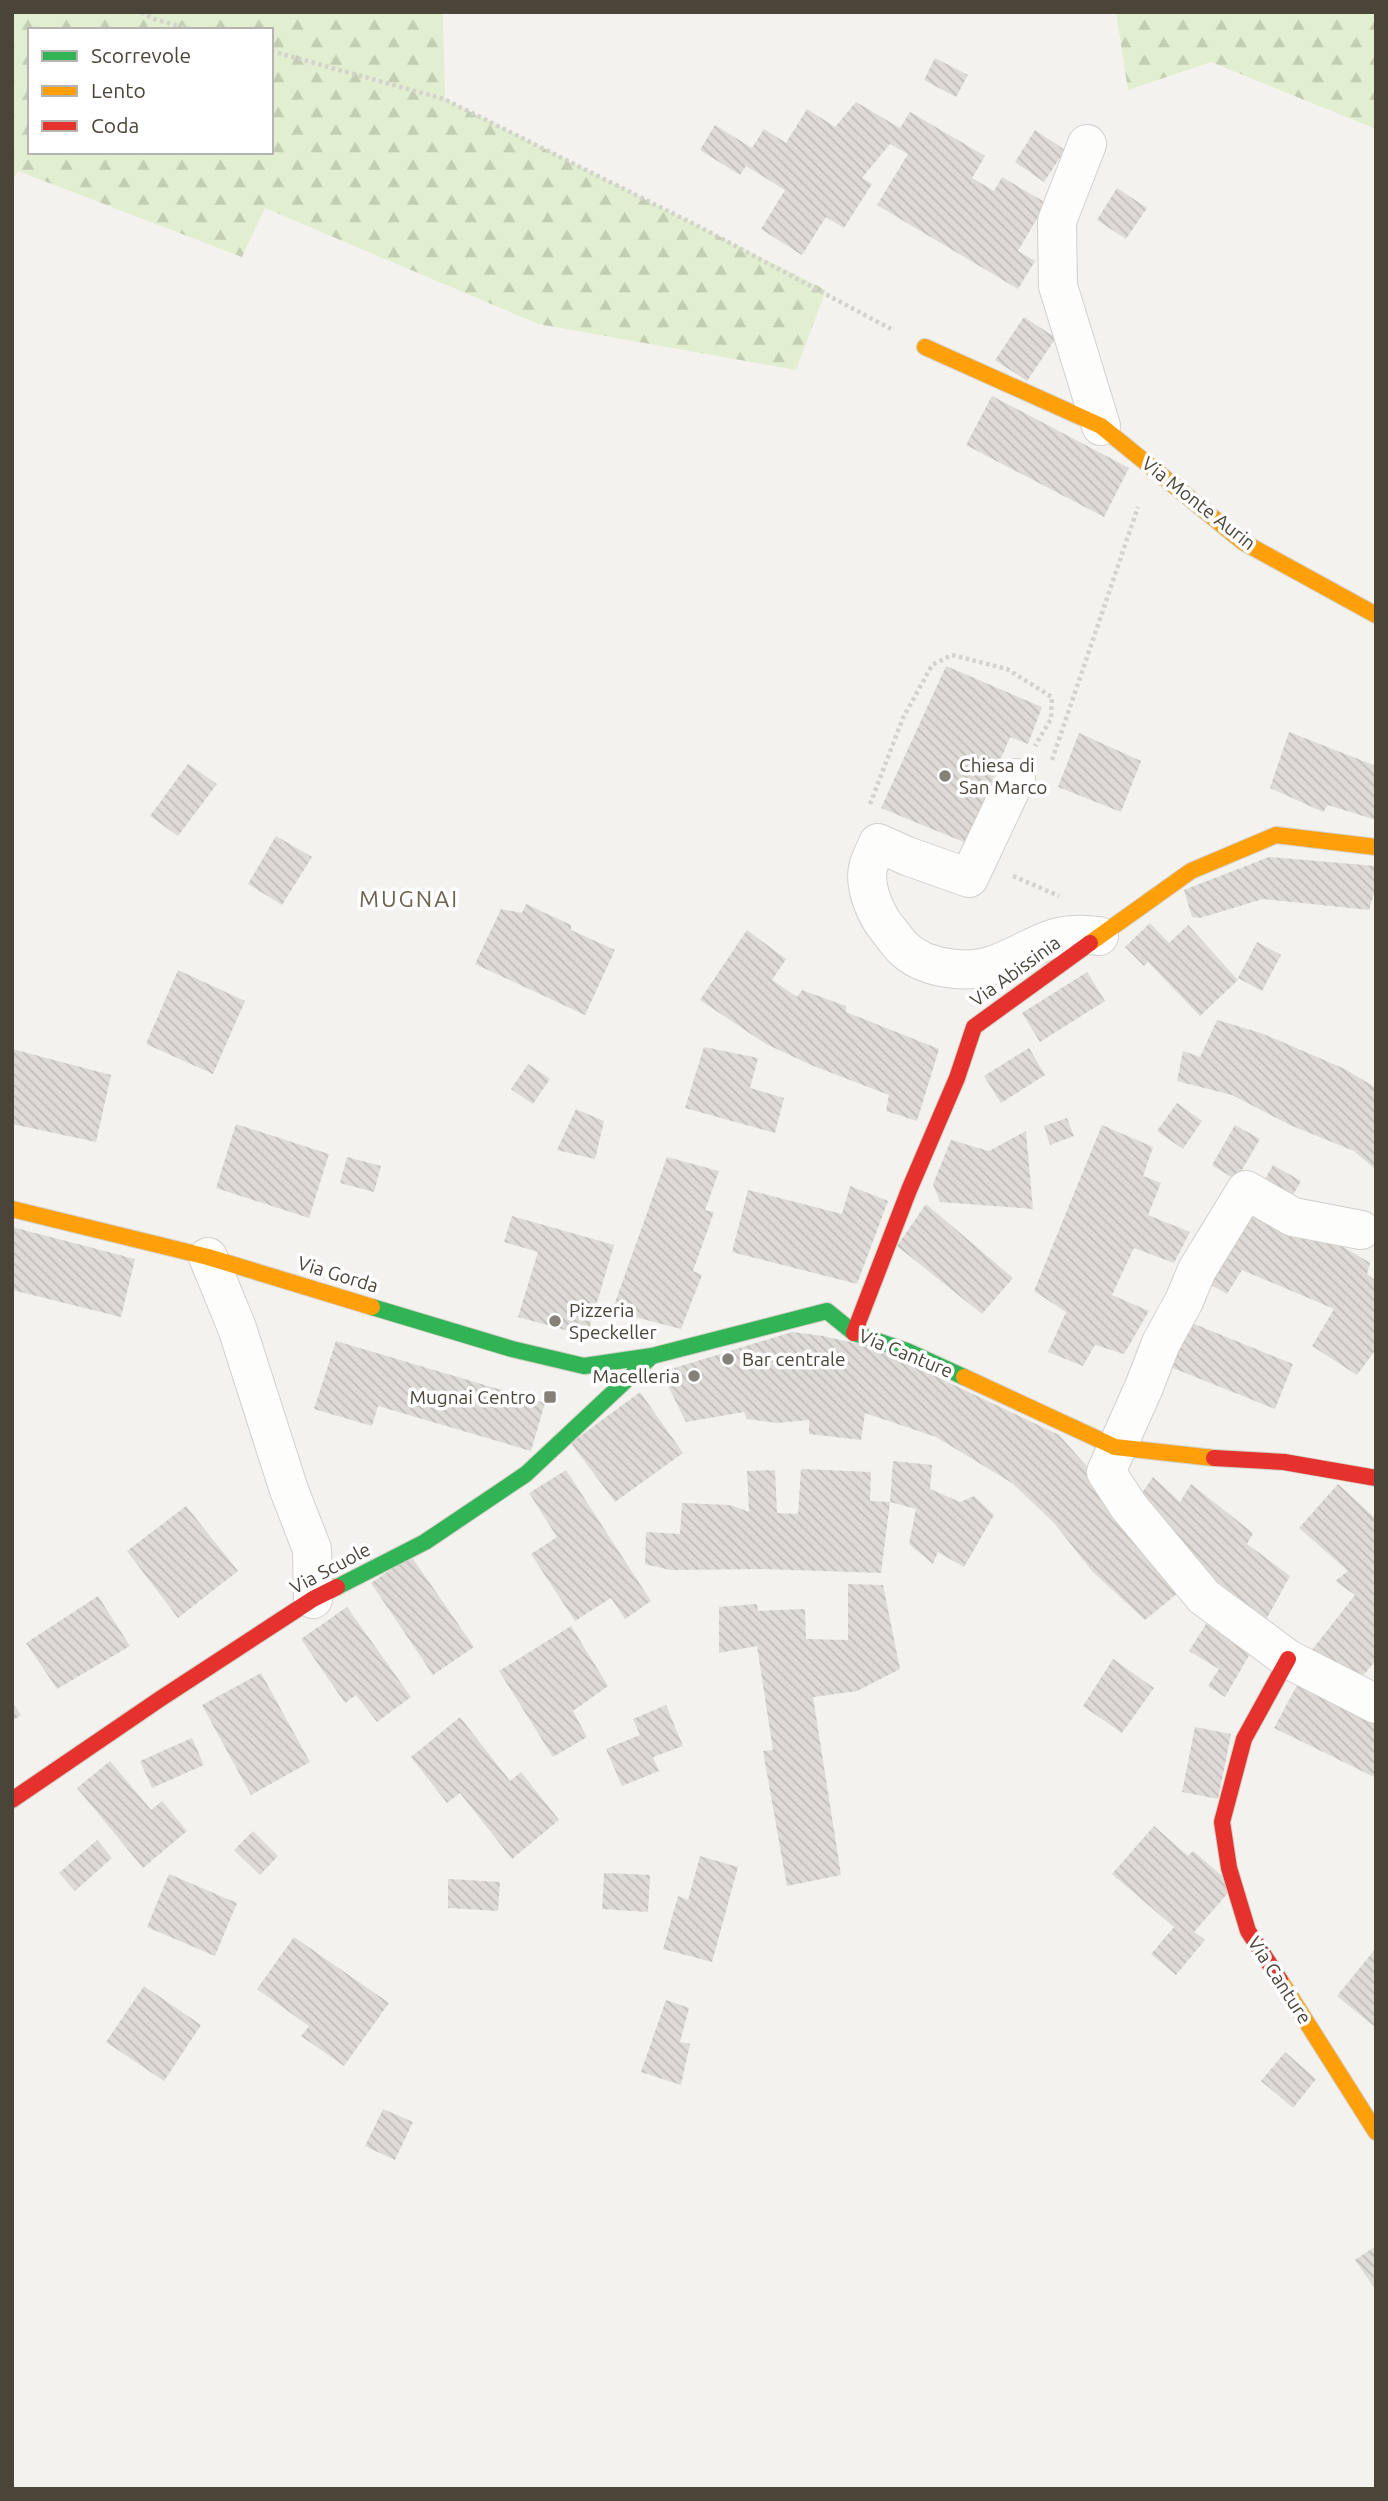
<svg xmlns="http://www.w3.org/2000/svg" width="1388" height="2501" font-family="Ubuntu,sans-serif">
<style>
.forest{fill:url(#forest-firs);fill-rule:evenodd}
.building{fill:url(#building-back-hatch)}
.lines{fill:none;stroke-linecap:round;stroke-linejoin:round}
.street-casing{stroke:#d2d0cb;stroke-width:40}
.fast-casing{stroke:#d3cfc5;stroke-width:18}
.slow-casing{stroke:#d3cfc5;stroke-width:18}
.jam-casing{stroke:#d3cfc5;stroke-width:18}
.path{stroke:#d3d2cc;stroke-width:4.5;stroke-dasharray:3.5 3.5;stroke-linecap:butt}
.street{stroke:#fdfdfc;stroke-width:38}
.fast{stroke:#30b455;stroke-width:16}
.slow{stroke:#ff9f0a;stroke-width:16}
.jam{stroke:#e5322d;stroke-width:16}
.poi-dot{fill:#868178;stroke:#fff;stroke-width:2.5}
.labels{text-anchor:middle;stroke-width:7;stroke-linejoin:round;paint-order:stroke}
.street-label{font-size:19px;fill:#4b4439;stroke:#fff}
.poi-label{font-size:19px;fill:#4b4439;stroke:#fff;text-anchor:start}
.quarter-label{font-size:23px;letter-spacing:2px;fill:#6e6250;stroke:#fff}
</style>
<defs>
<pattern id="forest-firs" width="22" height="20" patternUnits="userSpaceOnUse" patternTransform="scale(1.75)"><rect width="22" height="20" fill="#e1eecf"/><path d="M5 1l3.5 6h-7zM16 11l3.5 6h-7z" fill="#c3cdb2"/></pattern>
<pattern id="building-back-hatch" width="6" height="6" patternUnits="userSpaceOnUse" patternTransform="scale(1.75)"><rect width="6" height="6" fill="#dedbd6"/><path d="M-1 5l2 2M0 0l6 6M5-1l2 2" fill="none" stroke="#c0bdb8"/></pattern>
</defs>
<rect width="100%" height="100%" fill="#f4f2ee"/>
<!-- forest -->
<path class="forest" d="M12 12H443L445 99 826 290 796 370 538 324 265 208 242 257 18 171 12 182ZM30 30H271V152H30Z
M1116 12H1376V129L1211 62 1128 90Z"/>
<!-- building -->
<path class="building" d="M935 58 968 75 956 97 924 80Z
M856 102 900 128 910 112 985 156 972 178 994 191 1002 177 1046 203 1018 251 1035 261 1018 289 877 205 908 154 890 144 862 178 872 184 844 228 826 217 802 255 761 229 785 190 746 166 740 175 700 150 715 125 752 148 764 129 786 143 807 109 835 127Z
M1035 130 1065 150 1044 182 1015 162Z
M1117 188 1147 208 1126 239 1097 220Z
M1024 317 1056 338 1027 381 995 360Z
M992 396 1129 468 1104 517 966 445Z
M946 666 1042 707 1028 744 1010 737 966 843 881 808Z
M1289 732 1376 766V820L1328 805 1323 812 1270 788Z
M1079 733 1141 761 1121 812 1058 787Z
M188 764 217 784 178 836 150 816Z
M276 836 312 857 282 905 248 884Z
M1269 857 1376 866V887L1369 910 1263 899 1200 918 1192 917 1184 890Z
M526 904 571 925V930L615 950 585 1015 475 964 501 909 522 913Z
M1150 923 1169 943 1188 925 1238 980 1200 1016 1148 962 1144 966 1125 947Z
M747 930 786 959 772 980 797 997 802 990 846 1006V1012L939 1049 917 1121 886 1111 889 1095 811 1065 766 1044 700 1000Z
M1257 942 1281 955 1262 991 1238 978Z
M178 970 245 1001 213 1074 146 1044Z
M1087 972 1105 1001 1040 1042 1022 1013Z
M1217 1020 1261 1033 1345 1069 1376 1088V1170L1354 1151 1290 1125 1232 1095 1177 1081 1183 1051 1200 1057Z
M704 1047 758 1058 750 1088 784 1098 775 1133 685 1108Z
M1029 1048 1045 1075 1001 1103 984 1076Z
M12 1049 111 1075 96 1142 12 1124Z
M528 1064 550 1079 533 1104 511 1089Z
M1177 1103 1202 1121 1183 1149 1157 1131Z
M576 1109 604 1121 595 1159 557 1150Z
M1067 1118 1074 1136 1050 1145 1044 1126Z
M236 1124 329 1154 309 1218 216 1188Z
M1102 1125 1153 1147 1143 1176 1161 1183 1148 1215 1190 1232 1174 1263 1134 1248 1112 1295 1149 1311 1124 1354 1095 1345 1083 1366 1048 1352 1066 1312 1034 1291Z
M1235 1125 1260 1139 1236 1180 1212 1165Z
M1026 1131 1033 1209 940 1202 933 1184 951 1140 989 1151Z
M347 1157 381 1166 374 1192 340 1183Z
M667 1157 719 1171 705 1210 714 1212 693 1271 702 1275 681 1329 612 1311Z
M1273 1165 1301 1181 1289 1202 1261 1186Z
M850 1186 888 1201 857 1284 732 1252 748 1190 842 1214Z
M926 1204 1013 1278 982 1314 897 1246Z
M1244 1205 1302 1232 1321 1243 1332 1240 1370 1263 1367 1274 1376 1281V1349L1357 1375 1312 1346 1334 1309 1242 1270 1227 1294 1199 1278Z
M512 1216 614 1245 587 1336 518 1317 538 1252 504 1242Z
M12 1227 135 1259 121 1317 12 1290Z
M1177 1317 1293 1364 1275 1409 1158 1362Z
M792 1332 823 1336 876 1348 1059 1435 1106 1488 1184 1588 1145 1620 1092 1571 1054 1523 1012 1483 936 1437 865 1413 861 1440 809 1434V1420L777 1423 747 1419 744 1412 686 1422 661 1372Z
M336 1341 545 1403 531 1451 378 1406 372 1426 314 1409Z
M640 1392 683 1453 615 1502 571 1443Z
M893 1461 932 1465 930 1489 960 1502 974 1496 994 1515 964 1567 938 1552 933 1564 909 1544 916 1509 890 1502Z
M801 1469 871 1472 870 1501 890 1502 881 1573 764 1569 670 1570 645 1564 646 1532 680 1534 682 1503 730 1505 749 1512 747 1471 775 1470 777 1513 798 1514Z
M566 1470 651 1601 625 1619 611 1598 575 1621 531 1554 557 1537 529 1493Z
M1153 1477 1180 1502 1191 1484 1253 1533 1247 1544 1290 1576 1262 1627 1134 1504Z
M1338 1484 1376 1519V1660L1362 1677 1312 1650 1355 1595 1335 1581 1348 1571 1299 1528Z
M186 1506 238 1571 178 1618 127 1551Z
M411 1556 474 1647 433 1675 371 1583Z
M848 1584 883 1585 900 1669 857 1691 813 1697 841 1875 787 1886 763 1751 773 1750 757 1646 719 1653V1607L757 1604 758 1611 805 1609 806 1639 848 1640Z
M98 1596 130 1646 57 1689 26 1643Z
M347 1607 411 1697 377 1722 356 1695 345 1703 301 1639Z
M1213 1613 1258 1640 1225 1697 1208 1686 1219 1669 1189 1651Z
M571 1626 608 1686 573 1711 587 1737 553 1757 499 1671Z
M1113 1659 1154 1688 1122 1733 1083 1706Z
M261 1673 310 1762 251 1795 202 1705Z
M1301 1678 1376 1716V1778L1274 1728Z
M12 1702 21 1715 12 1721Z
M666 1705 683 1746 653 1757 659 1771 622 1786 606 1749 640 1735 633 1719Z
M460 1717 510 1781 521 1772 559 1820 512 1859 460 1793 447 1803 411 1757Z
M1195 1727 1231 1734 1218 1799 1182 1792Z
M192 1738 204 1765 152 1788 140 1761Z
M110 1761 151 1810 162 1801 187 1831 143 1868 77 1788Z
M1154 1826 1188 1856 1193 1851 1234 1886 1194 1932 1205 1940 1176 1975 1151 1954 1174 1927 1112 1874Z
M253 1831 278 1856 260 1875 234 1850Z
M97 1840 112 1858 75 1891 59 1873Z
M700 1856 738 1867 712 1962 663 1949 678 1896 688 1900Z
M604 1873 650 1875 648 1912 602 1909Z
M169 1874 237 1903 215 1956 147 1927Z
M448 1879 500 1882 498 1911 448 1908Z
M294 1937 389 2003 344 2066 301 2036 309 2026 257 1989Z
M1376 1948V2028L1337 1996Z
M144 1986 201 2025 164 2081 106 2042Z
M666 2000 689 2008 680 2042 690 2044 681 2085 641 2072Z
M1285 2052 1316 2079 1293 2108 1261 2081Z
M383 2109 413 2122 395 2160 365 2146Z
M1376 2246V2290L1355 2260Z"/>
<g class="lines">
<defs>
<path id="street" d="M1087 144 1057 221 1058 286 1101 426
M1016 778 969 878 907 856 878 843C875 851 870 859 868 868 864 886 875 913 886 927 892 934 897 942 903 948 924 969 966 974 993 965 1036 950 1048 929 1099 936
M1361 1230 1293 1217 1246 1190 1197 1270 1184 1301 1161 1343 1144 1387 1106 1472 1129 1507 1204 1597 1288 1659 1376 1704
M208 1257 237 1328 289 1490 312 1549 313 1599"/>
<path id="fast" d="M372 1307 512 1349 584 1366 652 1356 827 1311 854 1333 907 1351 964 1377
M337 1587 425 1542 526 1474 652 1356"/>
<path id="slow" d="M925 347 1101 426 1243 542 1376 615
M1090 943 1191 871 1276 835 1376 847
M12 1209 208 1257 372 1307
M964 1377 1115 1447 1214 1458
M1280 1980 1376 2132"/>
<path id="jam" d="M854 1333 909 1190 957 1078 974 1027 1090 943
M1214 1458 1284 1462 1376 1478
M12 1800 160 1699 313 1599 337 1587
M1280 1980 1248 1931 1229 1868 1222 1822 1244 1739 1288 1659"/>
</defs>
<!-- street casing -->
<use href="#street" class="street-casing"/>
<!-- fast casing -->
<use href="#fast" class="fast-casing"/>
<!-- slow casing -->
<use href="#slow" class="slow-casing"/>
<!-- jam casing -->
<use href="#jam" class="jam-casing"/>
<!-- path -->
<path class="path" d="M141 12 154 19 193 30
M271 51 444 99 696 225 891 329
M1052 760 1138 507
M870 804 903 718 932 665 952 655 1007 669 1052 697 1051 719 1035 746
M1013 876 1059 896"/>
<!-- street -->
<use href="#street" class="street"/>
<!-- fast -->
<use href="#fast" class="fast"/>
<!-- slow -->
<use href="#slow" class="slow"/>
<!-- jam -->
<use href="#jam" class="jam"/>
</g>
<!-- markers -->
<g class="poi-dot">
<circle cx="945" cy="776" r="7"/>
<circle cx="555" cy="1321" r="7"/>
<circle cx="728" cy="1359" r="7"/>
<circle cx="694" cy="1376" r="7"/>
<rect x="543" y="1390" width="14" height="14" rx="3.5"/>
</g>
<g class="labels">
<!-- street labels -->
<g class="street-label">
<text transform="translate(1199 503) rotate(38)" y="7">Via Monte Aurin</text>
<text transform="translate(1015 971) rotate(-36)" y="7">Via Abissinia</text>
<text transform="translate(338 1274) rotate(17)" y="7">Via Gorda</text>
<text transform="translate(906 1353) rotate(22)" y="7">Via Canture</text>
<text transform="translate(330 1568) rotate(-28)" y="7">Via Scuole</text>
<text transform="translate(1280 1980) rotate(57)" y="7">Via Canture</text>
</g>
<!-- poi labels -->
<g class="poi-label">
<text x="959" y="772">Chiesa di<tspan x="959" dy="22">San Marco</tspan></text>
<text x="569" y="1317">Pizzeria<tspan x="569" dy="22">Speckeller</tspan></text>
<text x="742" y="1366">Bar centrale</text>
<text x="680" y="1383" text-anchor="end">Macelleria</text>
<text x="536" y="1404" text-anchor="end">Mugnai Centro</text>
</g>
<!-- quarter labels -->
<g class="quarter-label">
<text x="409" y="907">MUGNAI</text>
</g>
</g>
<!-- border -->
<rect width="1388" height="2501" fill="none" stroke="#4b4439" stroke-width="28"/>
<!-- legend -->
<rect x="28" y="28" width="245" height="126" fill="#ffffff" stroke="#b7b4b0" stroke-width="2"/>
<rect x="42" y="51" width="35" height="10" fill="#30b455" stroke="#b7b4b0" stroke-width="2"/>
<text x="91" y="63" font-size="21" fill="#4b4439">Scorrevole</text>
<rect x="42" y="86" width="35" height="10" fill="#ff9f0a" stroke="#b7b4b0" stroke-width="2"/>
<text x="91" y="98" font-size="21" fill="#4b4439">Lento</text>
<rect x="42" y="121" width="35" height="10" fill="#e5322d" stroke="#b7b4b0" stroke-width="2"/>
<text x="91" y="133" font-size="21" fill="#4b4439">Coda</text>
</svg>
